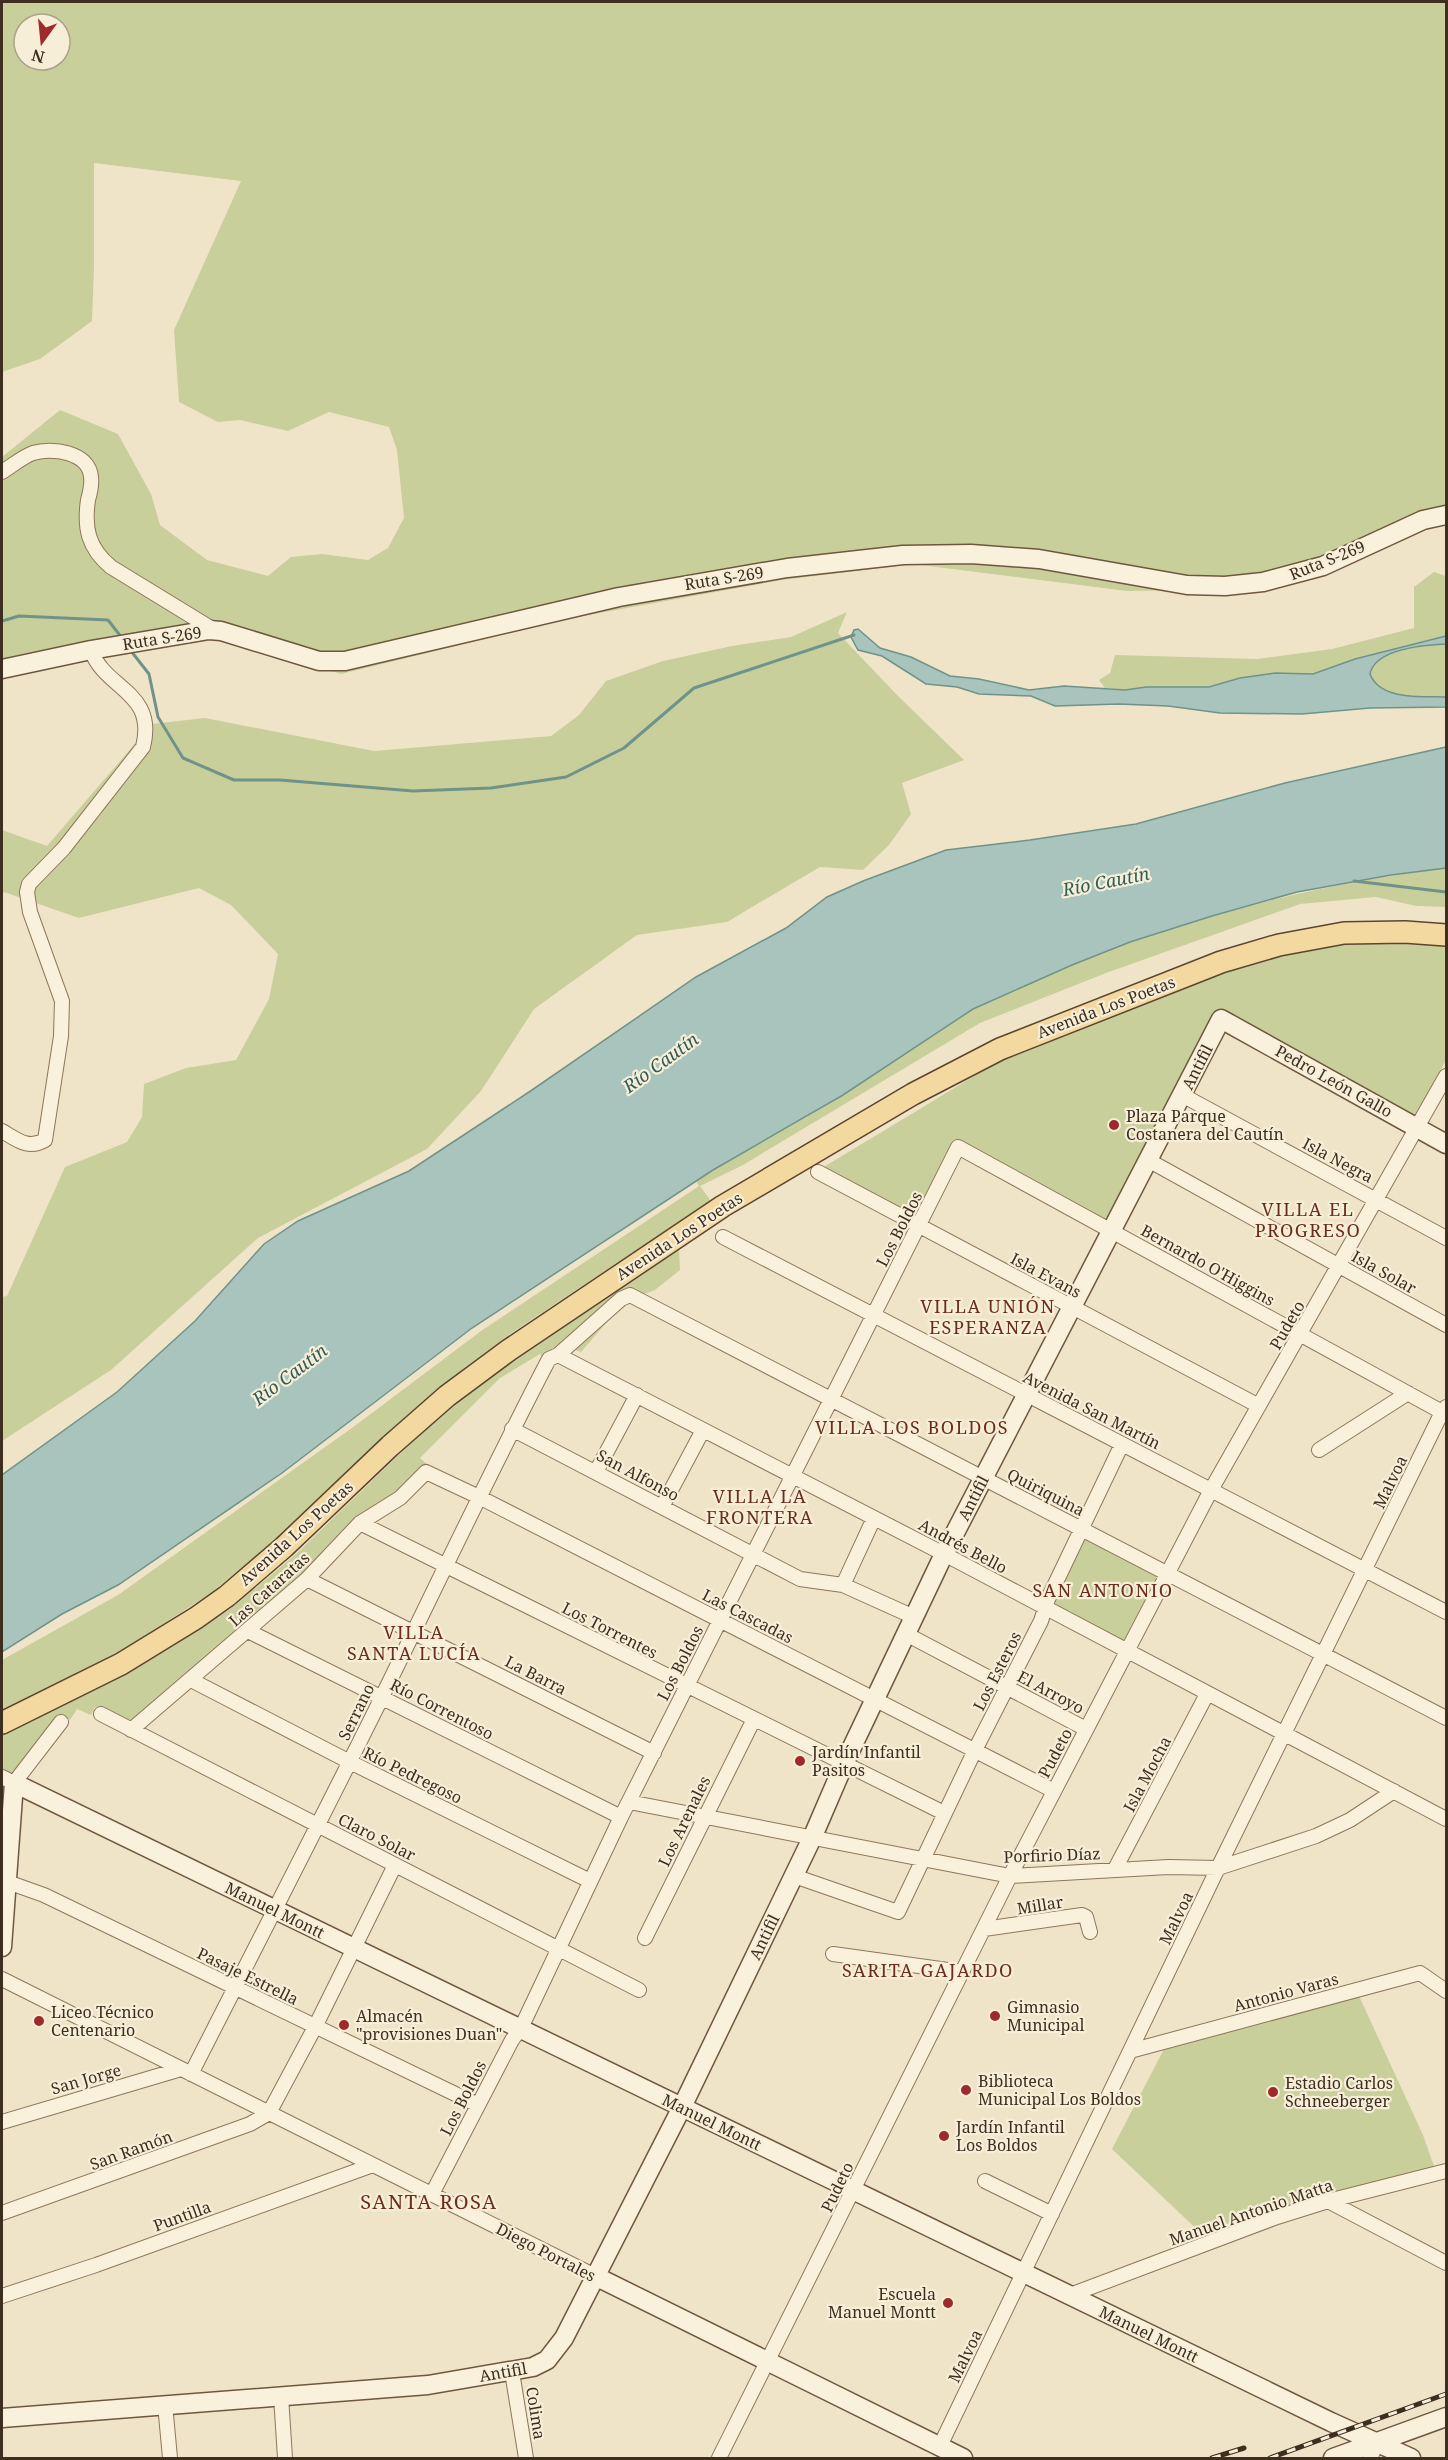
<svg xmlns="http://www.w3.org/2000/svg" width="1448" height="2460" font-family="'Noto Serif',serif">
<style>
.green{fill:#c9cf9b;fill-rule:evenodd}
.water{fill:#a9c4bc;stroke:#6f938a;stroke-width:1.5}
.lines{fill:none;stroke-linecap:round;stroke-linejoin:round}
.stream{stroke:#6f938a;stroke-width:3}
.street-casing{stroke:#8d765c;stroke-width:16}
.secondary-casing{stroke:#6f573f;stroke-width:21}
.primary-casing{stroke:#5b4430;stroke-width:24}
.street{stroke:#faf1dc;stroke-width:14}
.secondary{stroke:#faf1dc;stroke-width:18}
.primary{stroke:#f3d9a0;stroke-width:21}
.rail-casing{stroke:#3d2e20;stroke-width:5}
.rail{stroke:#f7eed8;stroke-width:3;stroke-dasharray:9;stroke-linecap:butt}
.poi-dot{fill:#9e2a2b;stroke:#f7eed8;stroke-width:2}
.labels{text-anchor:middle;stroke-width:4.5;stroke-linejoin:round;paint-order:stroke}
.street-label{font-size:16px;fill:#3d2e20;stroke:#f7eed8}
.poi-label{font-size:16px;fill:#3d2e20;stroke:#f7eed8;text-anchor:start}
.water-label{font-size:18px;font-style:italic;fill:#2f5d5a;stroke:#f7eed8}
.neighbourhood-label{font-size:18px;letter-spacing:1.5px;fill:#6b2e1e;stroke:#f7eed8}
.quarter-label{font-size:20px;letter-spacing:1.5px;fill:#6b2e1e;stroke:#f7eed8}
</style>
<rect width="100%" height="100%" fill="#f0e4c8"/>
<!-- green -->
<path class="green" d="M2 2H1446V510L1433 517 1400 541 1337 566 1212 590 1127 591 913 564 782 580 566 619 341 674 212 635 2 678V457L60 410 118 434 151 494 160 525 207 560 268 576 291 557 322 554 368 560 388 548 404 518 397 450 389 427 329 412 288 431 240 420 218 422 179 402 174 330 241 181 94 163V269L92 321 40 359 2 372ZM24 24H60V60H24Z
M1434 572 1446 576V636L1355 659 1313 674 1275 673 1240 678 1209 687H1146L1125 690 1105 688 1099 680 1110 673 1115 655 1257 659 1332 649 1414 628V587Z
M847 612 838 633 897 695 964 760 902 783 911 814 889 845 863 870 820 867 727 922 637 935 534 1009 481 1091 427 1149 258 1238 111 1370 2 1441V1297L7 1296 65 1167 127 1142 142 1117 144 1084 186 1068 236 1060 269 999 278 954 231 905 199 888 79 918 7 893 2 892V830L47 846 152 724 205 718 374 751 551 736 579 715 606 681 663 661 732 646 791 637Z
M1446 644V697C1422 696 1386 700 1371 677 1370 649 1426 646 1446 644Z
M1446 868V907L1416 906 1376 897 1300 904 1106 973 980 1023 743 1165 700 1186 713 1204 621 1260 510 1334 468 1365 385 1436 352 1471 267 1547 211 1593 141 1638 39 1698 2 1716V1660L118 1595 356 1425 481 1331 699 1186 696 1181C744 1150 796 1125 845 1094 888 1067 928 1031 974 1008 1123 934 1281 889 1446 868Z
M1446 938V1060L1415 1118 1222 1013 1111 1224 957 1143 921 1218 822 1168 999 1061 1223 966 1349 939Z
M679 1249 680 1270 655 1290 625 1301 581 1352C564 1345 556 1343 543 1358L540 1354 500 1378 420 1458 428 1465 187 1678 127 1724 95 1707 91 1715 77 1709 70 1720 60 1714 15 1772H2V1733L152 1658 229 1610 295 1555 439 1416 497 1373Z
M1083 1538 1157 1576 1123 1642 1048 1604Z
M1359 1996 1423 2135 1435 2169 1321 2198 1204 2236 1112 2149 1164 2049Z"/>
<!-- water -->
<path class="water" d="M858 629 880 648 911 657 950 676 979 679 1029 690 1064 686 1125 690 1146 687H1209L1240 678 1275 673 1313 674 1355 659 1446 636V644C1425 645 1375 649 1370 674 1380 701 1424 696 1446 697V707L1370 708 1302 714 1220 713 1168 706 1119 704 1055 706 1031 696 979 694 957 687 926 684 882 656 858 650 851 637 854 630Z
M1446 747V868L1391 875 1297 892 1212 916 1130 942 1072 965 973 1009 843 1095 713 1170 472 1328 282 1473 118 1585 62 1614 2 1652V1475L117 1392 195 1321 264 1244 298 1221 409 1171 532 1090 696 977 786 928 827 897 863 881 946 850 1030 840 1136 824 1285 783Z"/>
<g class="lines">
<!-- stream -->
<path class="stream" d="M2 621 19 616 108 620 122 638
M131 651 149 674 158 717 183 758 234 780H280L413 791 491 788 566 777 624 748 694 688 854 635
M1354 881 1446 892"/>
<defs>
<path id="street" d="M2 472C12 466 22 457 33 453 52 447 89 452 91 477 92 484 90 493 88 500 84 528 88 548 111 567L214 630
M1182 1095 1446 1238
M2 1131C16 1139 28 1150 45 1140L61 1036 62 1001 30 912 27 892 29 884 64 848 143 747C157 691 105 690 91 650
M1148 1160 1446 1325
M818 1172 1259 1406
M723 1237 1446 1612
M558 1355 944 1554 1446 1819
M512 1429 800 1579 843 1585 914 1617
M1319 1450 1408 1393
M596 1472 637 1395
M662 1507 703 1430
M360 1523 944 1813
M307 1579 654 1753
M843 1585 874 1518
M248 1631 621 1817
M906 1634 1086 1729
M191 1680 350 1762 590 1881
M101 1714 639 1990
M131 1730 307 1579 360 1523 400 1498 426 1472 479 1497 1054 1791
M2 1777 14 1783 61 1722
M629 1802 1010 1876 1168 1867 1218 1868 1316 1836 1350 1820 1394 1791
M1115 1869 1207 1694
M794 1876 898 1912 975 1750 1041 1621 1048 1599 1122 1444
M2 1880 44 1895 478 2105
M984 1929 1082 1915 1086 1917 1090 1932
M645 1938 754 1719
M833 1954 962 1972
M2 1979 595 2276
M1130 2051 1420 1973 1446 1991
M191 2074C254 1950 318 1826 380 1701 436 1587 490 1472 549 1359L558 1355 621 1299 630 1295 1446 1718
M2 2122 181 2069
M985 2181 1052 2214
M432 2194 512 2040 521 2028 621 1817 958 1147 1442 1412
M1328 2201 1446 2263
M2 2213 250 2124 269 2113 315 2027 395 1865
M1070 2295 1277 2217 1328 2201 1446 2171
M2 2296 96 2265 373 2165
M512 2372 526 2458
M281 2396 285 2458
M165 2404 170 2458
M940 2446 1218 1868 1442 1412 1446 1407
M719 2458 1010 1876 1211 1490 1446 1076
M1370 2458 1378 2442"/>
<path id="secondary" d="M2 669 91 650 209 630 221 631 319 661H345L619 597 787 568 903 555 971 554 1039 559 1187 585 1225 586 1263 582 1323 566 1423 520 1446 515
M2 1947 14 1783 1331 2422 1411 2458
M595 2276 963 2458
M2 2418 428 2385 533 2367 547 2360 564 2338 682 2107 813 1836 844 1764 944 1554 1221 1019 1446 1144
M1333 2458 1446 2417"/>
<path id="primary" d="M2 1723 121 1664 196 1618 227 1596 284 1547 390 1446 447 1396 509 1350 723 1206 913 1094 1000 1049 1221 962 1279 945 1344 933 1405 932 1446 935"/>
</defs>
<!-- street casing -->
<use href="#street" class="street-casing"/>
<!-- secondary casing -->
<use href="#secondary" class="secondary-casing"/>
<!-- primary casing -->
<use href="#primary" class="primary-casing"/>
<!-- street -->
<use href="#street" class="street"/>
<!-- secondary -->
<use href="#secondary" class="secondary"/>
<!-- primary -->
<use href="#primary" class="primary"/>
<defs>
<path id="rail" d="M1212 2458 1244 2448
M1270 2458 1446 2394"/>
</defs>
<!-- rail casing -->
<use href="#rail" class="rail-casing"/>
<!-- rail -->
<use href="#rail" class="rail"/>
</g>
<!-- markers -->
<g class="poi-dot">
<circle cx="1114" cy="1125" r="6"/>
<circle cx="800" cy="1761" r="6"/>
<circle cx="995" cy="2016" r="6"/>
<circle cx="39" cy="2021" r="6"/>
<circle cx="344" cy="2025" r="6"/>
<circle cx="966" cy="2090" r="6"/>
<circle cx="1273" cy="2092" r="6"/>
<circle cx="944" cy="2136" r="6"/>
<circle cx="948" cy="2303" r="6"/>
</g>
<g class="labels">
<!-- street labels -->
<g class="street-label">
<text transform="translate(1327 560) rotate(-22)" y="6">Ruta S-269</text>
<text transform="translate(724 578) rotate(-9)" y="6">Ruta S-269</text>
<text transform="translate(162 638) rotate(-9)" y="6">Ruta S-269</text>
<text transform="translate(1106 1007) rotate(-21)" y="6">Avenida Los Poetas</text>
<text transform="translate(1197 1067) rotate(-63)" y="6">Antifil</text>
<text transform="translate(1334 1081) rotate(29)" y="6">Pedro León Gallo</text>
<text transform="translate(1338 1160) rotate(28)" y="6">Isla Negra</text>
<text transform="translate(899 1229) rotate(-63)" y="6">Los Boldos</text>
<text transform="translate(679 1236) rotate(-33)" y="6">Avenida Los Poetas</text>
<text transform="translate(1208 1265) rotate(29)" y="6">Bernardo O'Higgins</text>
<text transform="translate(1384 1272) rotate(29)" y="6">Isla Solar</text>
<text transform="translate(1046 1275) rotate(28)" y="6">Isla Evans</text>
<text transform="translate(1287 1325) rotate(-60)" y="6">Pudeto</text>
<text transform="translate(1092 1410) rotate(27)" y="6">Avenida San Martín</text>
<text transform="translate(638 1475) rotate(28)" y="6">San Alfonso</text>
<text transform="translate(1390 1482) rotate(-64)" y="6">Malvoa</text>
<text transform="translate(1046 1492) rotate(27)" y="6">Quiriquina</text>
<text transform="translate(973 1498) rotate(-63)" y="6">Antifil</text>
<text transform="translate(296 1533) rotate(-42)" y="6">Avenida Los Poetas</text>
<text transform="translate(963 1546) rotate(28)" y="6">Andrés Bello</text>
<text transform="translate(269 1589) rotate(-42)" y="6">Las Cataratas</text>
<text transform="translate(748 1616) rotate(27)" y="6">Las Cascadas</text>
<text transform="translate(610 1630) rotate(27)" y="6">Los Torrentes</text>
<text transform="translate(680 1663) rotate(-63)" y="6">Los Boldos</text>
<text transform="translate(997 1671) rotate(-63)" y="6">Los Esteros</text>
<text transform="translate(536 1675) rotate(27)" y="6">La Barra</text>
<text transform="translate(1051 1692) rotate(28)" y="6">El Arroyo</text>
<text transform="translate(442 1709) rotate(27)" y="6">Río Correntoso</text>
<text transform="translate(356 1712) rotate(-64)" y="6">Serrano</text>
<text transform="translate(1055 1753) rotate(-62)" y="6">Pudeto</text>
<text transform="translate(1147 1774) rotate(-62)" y="6">Isla Mocha</text>
<text transform="translate(413 1775) rotate(26)" y="6">Río Pedregoso</text>
<text transform="translate(684 1821) rotate(-64)" y="6">Los Arenales</text>
<text transform="translate(377 1837) rotate(27)" y="6">Claro Solar</text>
<text transform="translate(1052 1855) rotate(-2)" y="6">Porfirio Díaz</text>
<text transform="translate(1040 1905) rotate(-9)" y="6">Millar</text>
<text transform="translate(275 1910) rotate(26)" y="6">Manuel Montt</text>
<text transform="translate(1176 1918) rotate(-64)" y="6">Malvoa</text>
<text transform="translate(764 1937) rotate(-64)" y="6">Antifil</text>
<text transform="translate(248 1976) rotate(26)" y="6">Pasaje Estrella</text>
<text transform="translate(1286 1992) rotate(-15)" y="6">Antonio Varas</text>
<text transform="translate(86 2079) rotate(-16)" y="6">San Jorge</text>
<text transform="translate(463 2098) rotate(-63)" y="6">Los Boldos</text>
<text transform="translate(712 2122) rotate(26)" y="6">Manuel Montt</text>
<text transform="translate(131 2150) rotate(-20)" y="6">San Ramón</text>
<text transform="translate(837 2187) rotate(-64)" y="6">Pudeto</text>
<text transform="translate(1251 2212) rotate(-19)" y="6">Manuel Antonio Matta</text>
<text transform="translate(182 2216) rotate(-20)" y="6">Puntilla</text>
<text transform="translate(546 2252) rotate(27)" y="6">Diego Portales</text>
<text transform="translate(1149 2334) rotate(26)" y="6">Manuel Montt</text>
<text transform="translate(965 2356) rotate(-64)" y="6">Malvoa</text>
<text transform="translate(503 2372) rotate(-10)" y="6">Antifil</text>
<text transform="translate(536 2413) rotate(81)" y="6">Colima</text>
</g>
<!-- poi labels -->
<g class="poi-label">
<text x="1126" y="1122">Plaza Parque<tspan x="1126" dy="18">Costanera del Cautín</tspan></text>
<text x="812" y="1758">Jardín Infantil<tspan x="812" dy="18">Pasitos</tspan></text>
<text x="1007" y="2013">Gimnasio<tspan x="1007" dy="18">Municipal</tspan></text>
<text x="51" y="2018">Liceo Técnico<tspan x="51" dy="18">Centenario</tspan></text>
<text x="356" y="2022">Almacén<tspan x="356" dy="18">"provisiones Duan"</tspan></text>
<text x="978" y="2087">Biblioteca<tspan x="978" dy="18">Municipal Los Boldos</tspan></text>
<text x="1285" y="2089">Estadio Carlos<tspan x="1285" dy="18">Schneeberger</tspan></text>
<text x="956" y="2133">Jardín Infantil<tspan x="956" dy="18">Los Boldos</tspan></text>
<text x="936" y="2300" text-anchor="end">Escuela<tspan x="936" dy="18">Manuel Montt</tspan></text>
</g>
<!-- water labels -->
<g class="water-label">
<text transform="translate(1106 882) rotate(-11)" y="6">Río Cautín</text>
<text transform="translate(661 1063) rotate(-36)" y="6">Río Cautín</text>
<text transform="translate(290 1375) rotate(-37)" y="6">Río Cautín</text>
</g>
<!-- neighbourhood labels -->
<g class="neighbourhood-label">
<text x="1308" y="1216">VILLA EL<tspan x="1308" dy="21">PROGRESO</tspan></text>
<text x="988" y="1313">VILLA UNIÓN<tspan x="988" dy="21">ESPERANZA</tspan></text>
<text x="912" y="1434">VILLA LOS BOLDOS</text>
<text x="760" y="1503">VILLA LA<tspan x="760" dy="21">FRONTERA</tspan></text>
<text x="1103" y="1597">SAN ANTONIO</text>
<text x="414" y="1639">VILLA<tspan x="414" dy="21">SANTA LUCÍA</tspan></text>
<text x="928" y="1977">SARITA GAJARDO</text>
</g>
<!-- quarter labels -->
<g class="quarter-label">
<text x="429" y="2209">SANTA ROSA</text>
</g>
</g>
<!-- border -->
<rect width="1448" height="2460" fill="none" stroke="#3d2e20" stroke-width="6"/>
<!-- north arrow -->
<g transform="translate(42 42) rotate(195)"><circle r="28" fill="#f7eed8" stroke="#ada18e" stroke-width="1.5"/>
<path d="M0-4.5L10 22L0 15L-10 22Z" fill="#9e2a2b"/>
<text y="-9" font-size="16" font-weight="bold" text-anchor="middle" fill="#3d2e20">N</text>
</g>
</svg>
